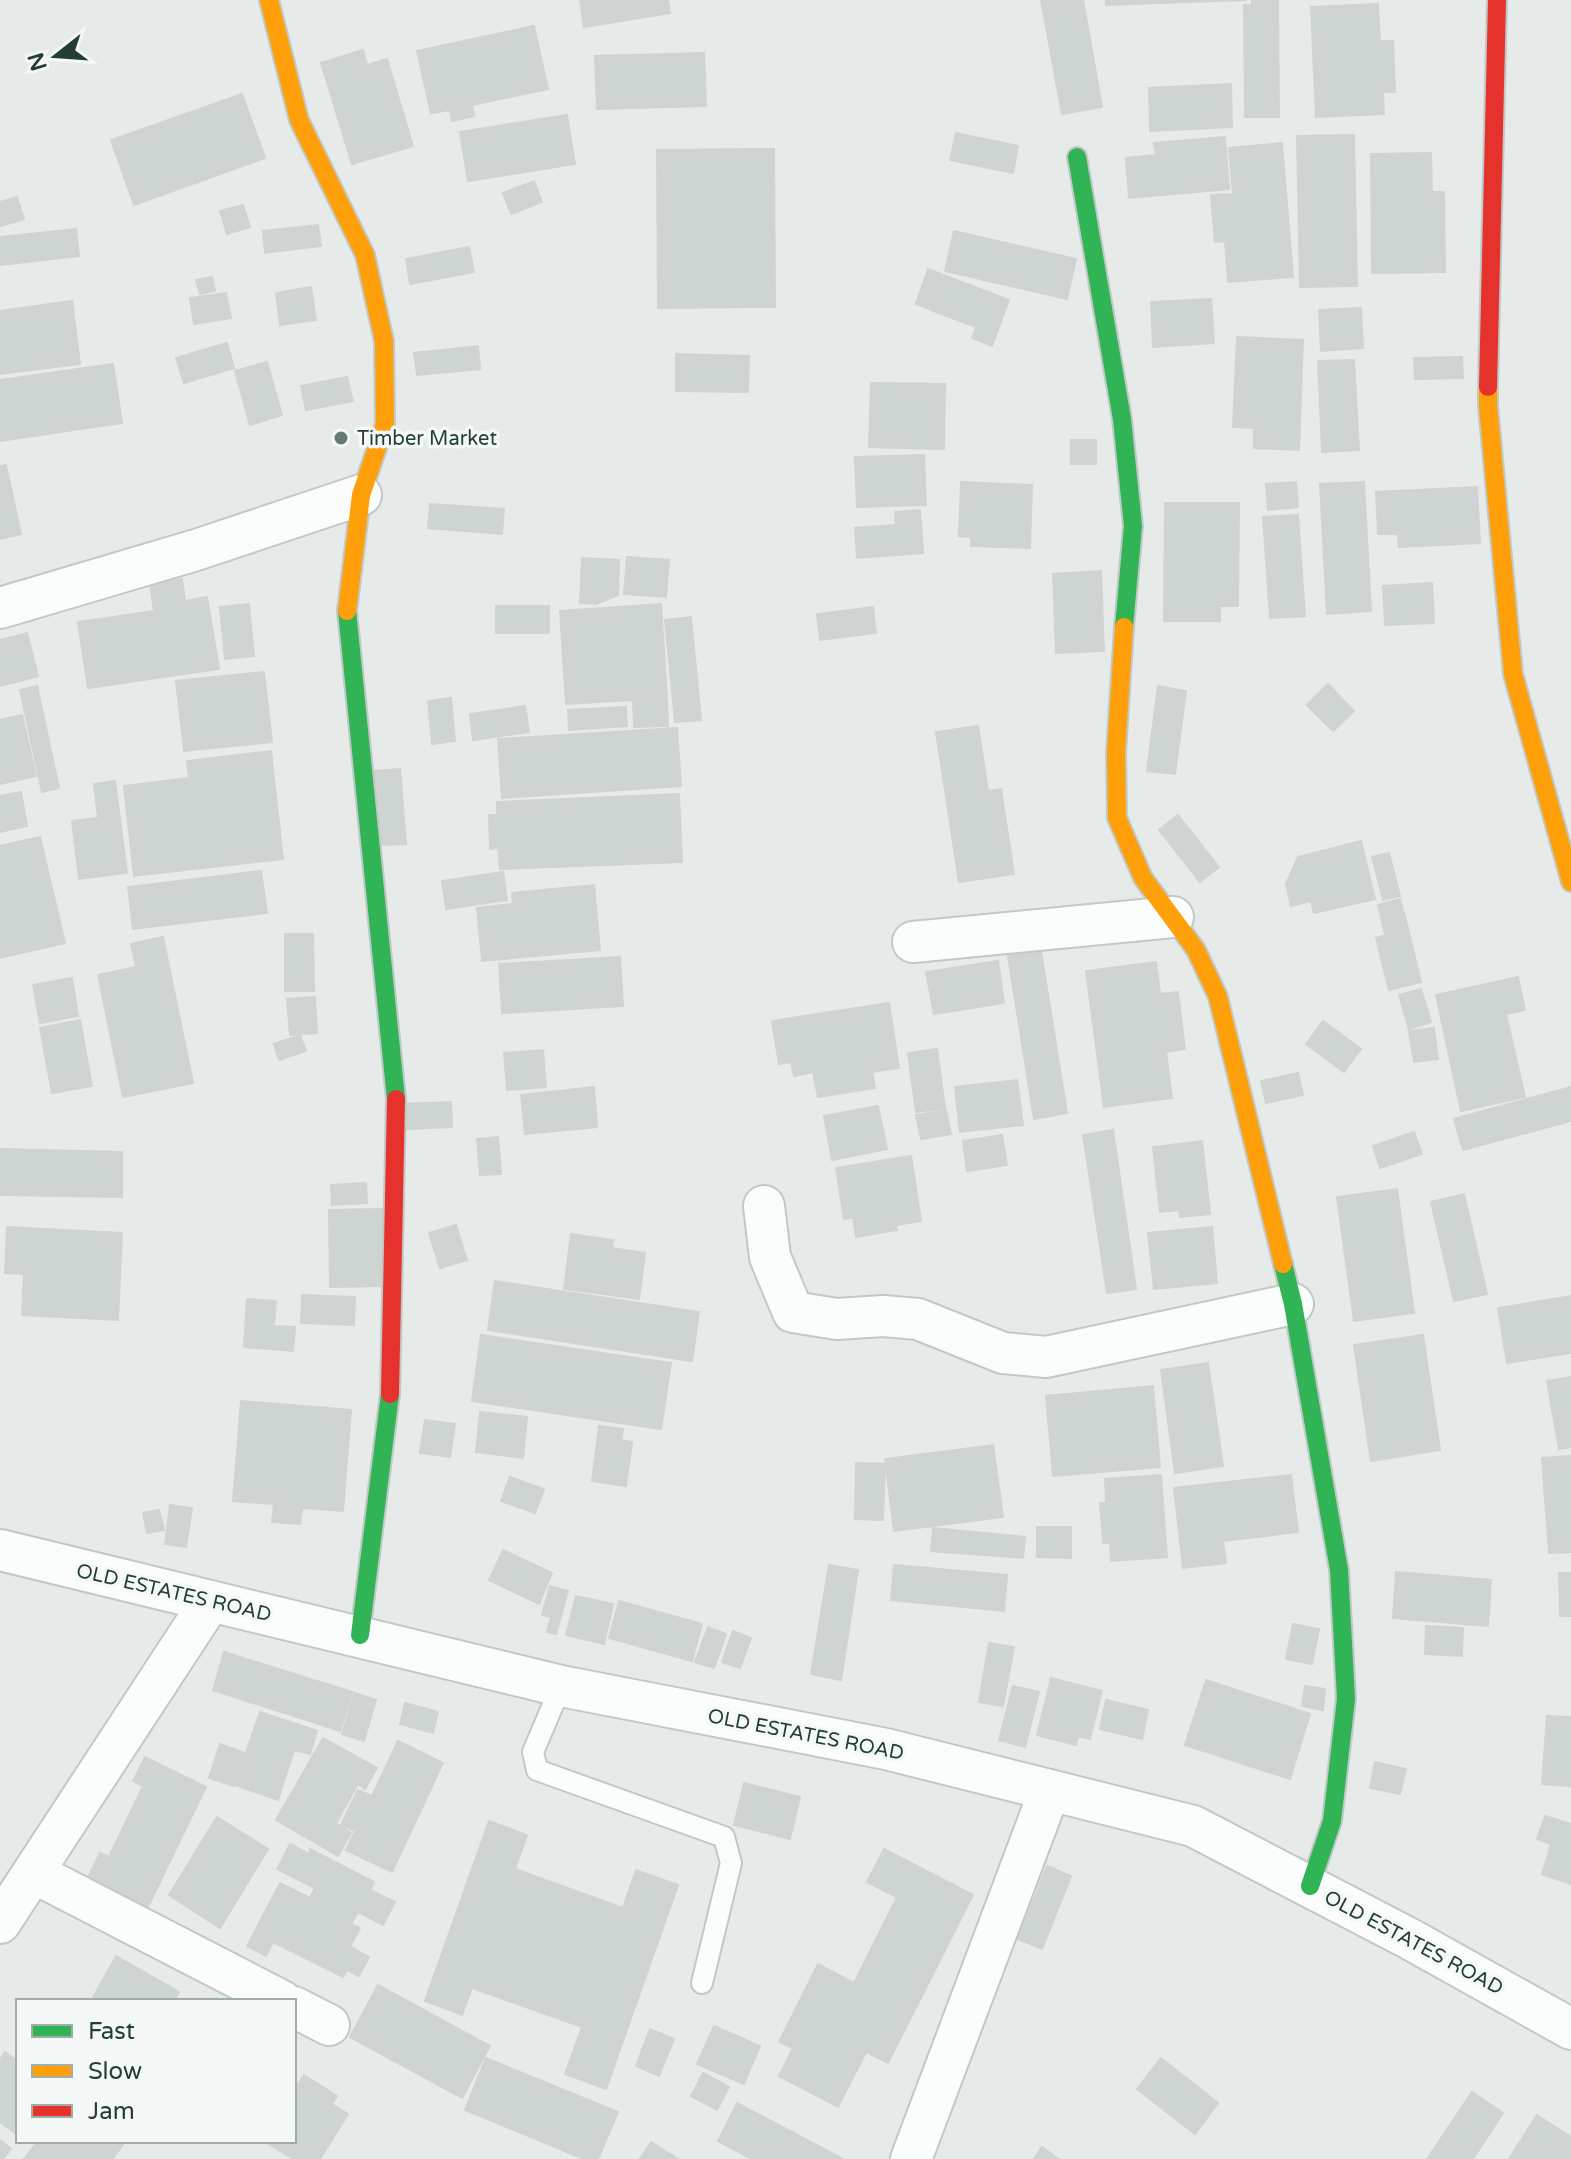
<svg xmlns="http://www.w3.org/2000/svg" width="1571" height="2159" font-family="'Varela Round',sans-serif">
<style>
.building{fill:#ced4d2;stroke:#cfd4d2;stroke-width:2}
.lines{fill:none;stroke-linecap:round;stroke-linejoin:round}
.lane-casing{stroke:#c3c8c6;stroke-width:24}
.street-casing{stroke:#c3c8c6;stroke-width:44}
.fast-casing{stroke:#c1c9c6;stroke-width:22}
.slow-casing{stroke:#c1c9c6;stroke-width:22}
.jam-casing{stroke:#c1c9c6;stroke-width:22}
.lane{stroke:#fbfcfc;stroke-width:20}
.street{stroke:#fbfcfc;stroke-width:40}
.fast{stroke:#30b455;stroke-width:18}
.slow{stroke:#ff9f0a;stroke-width:18}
.jam{stroke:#e5322d;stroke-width:18}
.poi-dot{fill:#677b75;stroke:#f4f9f7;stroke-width:3}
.labels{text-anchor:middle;stroke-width:7;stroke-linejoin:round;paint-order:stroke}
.poi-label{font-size:20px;fill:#233e36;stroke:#f4f9f7;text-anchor:start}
.street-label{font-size:20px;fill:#233e36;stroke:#f4f9f7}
</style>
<rect width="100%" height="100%" fill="#e6ebe9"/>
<!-- building -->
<path class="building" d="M580 0H668L670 13 584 27Z
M1041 0H1083L1102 107 1062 114Z
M1106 0H1246L1106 5Z
M1252 0H1278L1279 117H1245L1244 5H1252Z
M1378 4 1380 41H1393L1395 92H1383L1384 114 1316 117 1311 7Z
M534 26 548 89 472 105 474 116 452 121 450 110 431 113 417 51Z
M363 50 367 65 387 59 413 146 352 164 321 63Z
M704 53 706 106 597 109 595 56Z
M1231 84 1232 127 1150 131 1149 88Z
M242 94 265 158 134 205 111 140Z
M567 115 575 164 468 181 460 132Z
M956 133 1018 146 1013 173 950 160Z
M1354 135 1357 286 1300 287 1297 136Z
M1225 137 1229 189 1129 198 1126 158 1156 155 1154 143Z
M1282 143 1293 277 1228 282 1225 241 1215 242 1211 195 1233 194 1229 148Z
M774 149 775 307 658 308 657 150Z
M1431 153 1432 192H1444L1445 272 1372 273 1371 154Z
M534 181 542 202 511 214 503 193Z
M17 197 24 219 1 226 0 202Z
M243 205 250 227 227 234 220 211Z
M318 225 321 246 265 253 263 231Z
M76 229 79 256 0 265V237Z
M954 231 1076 259 1067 299 945 271Z
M469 247 474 272 410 284 406 259Z
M928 269 944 275 932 310 916 304Z
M946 276 1009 300 992 346 972 338 976 327 933 311Z
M212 277 215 291 200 294 196 280Z
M311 287 316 320 280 325 276 293Z
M226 293 231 318 194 324 190 298Z
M1211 299 1214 343 1153 347 1151 302Z
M72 301 80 364 0 374V311Z
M1361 308 1363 348 1321 351 1319 310Z
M1237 337 1303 340 1299 450 1254 448V428L1233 427Z
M227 343 234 368 184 383 176 358Z
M478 346 480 369 417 375 414 353Z
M676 354 749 356 748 392 676 391Z
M1462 357 1463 378 1415 379 1414 358Z
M1354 360 1359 450 1322 452 1318 361Z
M267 362 282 415 250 425 235 371Z
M113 364 122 423 0 441V380Z
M347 377 353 401 306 410 301 386Z
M871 383 945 384 944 449 869 447Z
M1071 440H1096V464H1071Z
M924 455 926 505 857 507 855 457Z
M6 465 21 534 0 539V466Z
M961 482 1032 485 1030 548 971 546V537L959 536Z
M1296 482 1298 507 1268 510 1266 484Z
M1364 482 1371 611 1327 614 1320 484Z
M1477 487 1480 543 1399 547 1398 534H1378L1376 492Z
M1165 503H1239L1238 606H1220V621H1164Z
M430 504 504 509 502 534 428 528Z
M920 510 923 553 857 558 855 528 896 525 895 512Z
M1298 515 1305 616 1270 618 1263 517Z
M627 557 669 560 666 597 624 594Z
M582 558 619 560 618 595 596 604 580 603Z
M1101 571 1104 651 1056 653 1053 574Z
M182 579 185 601 207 597 219 669 88 688 78 622 154 611 150 583Z
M1432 583 1434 623 1385 625 1383 586Z
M249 604 254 656 225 659 220 607Z
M661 604 667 698 566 704 560 611Z
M496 606H549V633H496Z
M873 607 876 633 820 640 817 614Z
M691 617 701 720 675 722 665 620Z
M27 633 38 676 0 686V640Z
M264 672 272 742 184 751 176 681Z
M1328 684 1354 711 1333 731 1307 705Z
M37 686 59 788 42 792 20 690Z
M1158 686 1186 691 1175 774 1147 771Z
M451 698 455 741 432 744 428 701Z
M667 700 668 726 634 727 633 701Z
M525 706 529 732 473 740 470 714Z
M626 707 627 726 569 730 568 710Z
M22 715 36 776 0 784V720Z
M978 726 988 791 1001 789 1014 874 959 882 936 732Z
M677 728 681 786 502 798 498 739Z
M271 751 283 859 134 876 124 786 189 778 187 761Z
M400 769 406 844 379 845 374 771Z
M115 781 127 873 79 879 72 821 98 818 94 784Z
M21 792 27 826 0 832V796Z
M679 794 682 862 500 869 498 848 490 849 489 815H497V802Z
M1178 815 1219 867 1200 882 1159 830Z
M40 837 65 943 0 958V846Z
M1361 841 1375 899 1314 913 1311 901 1291 906 1286 884 1298 857Z
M1389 853 1400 896 1383 900 1372 857Z
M261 871 267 913 133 929 128 887Z
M503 872 507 900 446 909 442 881Z
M594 885 600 950 482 961 477 908 513 904 512 893Z
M1400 899 1408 928 1385 934 1378 905Z
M1408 929 1421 982 1389 990 1376 938Z
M285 934H313L314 991H285Z
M163 937 193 1083 123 1097 98 975 136 967 131 944Z
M1041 951 1067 1113 1034 1119 1008 956Z
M620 957 623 1006 502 1013 499 964Z
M998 961 1004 1003 934 1014 926 972Z
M1156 962 1160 994 1178 992 1185 1049 1166 1052 1172 1098 1104 1107 1086 971Z
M1518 977 1525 1010 1506 1014 1525 1097 1461 1111 1436 995Z
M72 978 78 1016 40 1023 33 985Z
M1421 989 1431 1022 1409 1029 1399 995Z
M315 997 317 1033 290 1035 287 999Z
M889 1003 899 1068 872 1072 875 1088 818 1097 813 1072 794 1076 791 1062 779 1064 772 1021Z
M80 1020 92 1086 52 1093 40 1028Z
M1323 1021 1361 1049 1344 1072 1306 1044Z
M1434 1028 1438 1059 1414 1062 1409 1031Z
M300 1035 306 1051 279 1060 274 1044Z
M937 1049 945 1108 916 1112 908 1053Z
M543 1050 546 1087 507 1090 504 1053Z
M1298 1073 1303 1095 1266 1103 1261 1081Z
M1017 1080 1023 1125 960 1132 955 1087Z
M594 1087 597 1127 525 1134 521 1095Z
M1571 1087V1121L1463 1150 1454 1119Z
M451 1102 452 1127 405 1129 404 1104Z
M878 1106 887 1149 832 1160 824 1116Z
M946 1110 951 1134 921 1139 916 1115Z
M1113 1130 1136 1289 1107 1293 1083 1135Z
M1414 1132 1422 1154 1380 1168 1373 1146Z
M1002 1135 1007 1165 967 1171 963 1141Z
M498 1137 501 1174 480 1175 477 1139Z
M1202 1141 1210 1214 1180 1217 1179 1210 1160 1212 1153 1147Z
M0 1149 122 1152V1197L0 1195Z
M911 1156 921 1221 896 1225 897 1230 856 1237 853 1217 844 1219 836 1168Z
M366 1183 367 1203 332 1205 331 1185Z
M1397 1189 1414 1313 1354 1321 1337 1197Z
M1464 1194 1487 1294 1454 1301 1431 1202Z
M382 1209 383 1286 330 1287 329 1210Z
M456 1225 467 1260 440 1268 429 1233Z
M7 1227 122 1233 118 1320 22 1315 24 1274 5 1273Z
M1212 1227 1217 1283 1154 1289 1148 1233Z
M571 1234 613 1240 612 1248 645 1253 639 1299 564 1289Z
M495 1281 699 1312 692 1361 488 1330Z
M302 1295 355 1297 354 1325 301 1323Z
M1571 1296V1353L1507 1363 1498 1308Z
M247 1299 276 1301 274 1326 295 1327 293 1351 244 1347Z
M481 1335 671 1363 661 1429 472 1401Z
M1423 1335 1440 1450 1371 1461 1354 1345Z
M1208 1363 1223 1466 1175 1473 1161 1370Z
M1571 1377V1447L1559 1449 1547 1381Z
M1153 1386 1160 1467 1053 1476 1046 1396Z
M241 1401 351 1410 343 1511 302 1508 300 1524 272 1522 274 1504 233 1501Z
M480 1412 527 1417 523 1458 476 1452Z
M425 1420 455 1424 450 1457 420 1453Z
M599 1426 623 1429 621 1440 632 1442 626 1486 592 1481Z
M993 1445 1003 1517 894 1531 885 1459Z
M1571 1456V1552L1549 1553 1542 1458Z
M856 1463 885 1464 883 1520 855 1519Z
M1161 1475 1167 1557 1111 1561 1110 1543H1103L1100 1503H1106L1105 1479Z
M1291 1475 1298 1532 1223 1541 1226 1563 1183 1568 1174 1488Z
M510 1477 544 1489 535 1513 501 1501Z
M170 1505 192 1508 186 1547 165 1544Z
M159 1510 164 1530 147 1533 143 1513Z
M1037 1527H1071V1558L1037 1557Z
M933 1528 1025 1537 1023 1558 931 1551Z
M503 1550 552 1573 539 1604 489 1580Z
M829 1565 858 1570 841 1680 811 1674Z
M894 1565 1007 1575 1004 1611 891 1600Z
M1396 1572 1491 1580 1488 1626 1393 1618Z
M1559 1573H1571V1616H1560Z
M550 1586 568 1591 556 1634 547 1632 551 1617 542 1615Z
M576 1596 613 1604 604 1644 566 1635Z
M619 1601 702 1624 692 1661 609 1638Z
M1293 1624 1319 1629 1312 1664 1286 1659Z
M1426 1626 1463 1628 1462 1656 1425 1654Z
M708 1627 726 1634 714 1668 695 1662Z
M733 1631 751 1638 740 1668 722 1662Z
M989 1643 1014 1647 1003 1706 979 1702Z
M224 1652 352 1692 340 1731 213 1690Z
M1051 1678 1102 1691 1090 1739 1078 1736 1076 1745 1037 1735Z
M1206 1680 1310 1714 1290 1779 1185 1745Z
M1013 1686 1039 1692 1025 1747 999 1740Z
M1305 1686 1325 1689 1323 1710 1302 1706Z
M354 1693 376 1700 364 1741 342 1734Z
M1106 1700 1148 1710 1142 1739 1100 1729Z
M405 1703 438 1712 433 1733 400 1724Z
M260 1712 317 1731 310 1754 294 1750 278 1800 235 1785Z
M1547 1716 1571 1717V1786L1542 1784Z
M323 1738 377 1768 365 1789 358 1784 336 1823 351 1833 338 1856 276 1820Z
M398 1741 443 1763 392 1872 346 1850 355 1831 341 1825 358 1790 372 1796Z
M220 1744 245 1753 234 1786 209 1778Z
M145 1757 206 1787 147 1909 87 1879 100 1853 109 1857 143 1786 133 1781Z
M1375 1762 1406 1769 1400 1794 1370 1788Z
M744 1783 800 1797 790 1839 734 1825Z
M1545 1816 1571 1824V1884L1542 1874 1551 1844 1537 1839Z
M217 1817 268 1849 220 1928 169 1895Z
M489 1821 527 1835 515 1869 623 1908 636 1870 678 1885 606 2089 565 2074 582 2027 472 1988 462 2015 425 2001Z
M290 1844 309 1854 310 1849 374 1882 370 1890 395 1902 383 1925 358 1912 351 1924 360 1928 350 1947 369 1957 359 1976 347 1970 343 1977 273 1942 266 1956 247 1946 280 1883 310 1898 315 1888 277 1869Z
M884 1849 973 1895 888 2063 866 2052 838 2107 779 2076 793 2048 779 2042 818 1964 854 1983 897 1897 867 1882Z
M1047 1866 1071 1876 1042 1949 1018 1939Z
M116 1956 179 1992 174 2001H91Z
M378 1985 490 2046 462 2098 350 2037Z
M714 2026 760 2046 744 2084 697 2064Z
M650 2029 674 2039 659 2076 636 2066Z
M5 2052 18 2062V2135L0 2122V2060Z
M486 2058 618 2112 598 2159H584L465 2110Z
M1161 2058 1218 2103 1195 2134 1137 2089Z
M703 2073 729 2087 717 2110 691 2096Z
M304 2075 337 2096 332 2104 348 2114 320 2159H293L264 2141H294V2081L299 2084Z
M1472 2092 1503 2113 1473 2159H1427Z
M737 2103 843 2159H752L718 2141Z
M1537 2115 1571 2137V2159H1509Z
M0 2140 11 2149 3 2159H0Z
M38 2141H123L125 2142 112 2159H24Z
M651 2142 678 2159H640Z
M1042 2147 1059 2159H1034Z"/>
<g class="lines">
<defs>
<path id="lane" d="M561 1686 533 1752 537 1770 724 1837 731 1863 702 1983"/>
<path id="street" d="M0 608 196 550 361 495
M913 942 1173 917
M764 1206 770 1257 793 1312 837 1319 883 1316 918 1319 1003 1353 1046 1357 1293 1304
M0 1550 561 1686 886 1749 1193 1826 1410 1939 1571 2029
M34 1873 282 2001
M0 1923 210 1602
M294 2007 329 2025
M911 2159 1050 1790"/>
<path id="fast" d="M1077 157 1122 419 1133 526 1124 627
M347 611 396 1099
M1283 1264 1293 1304 1339 1570 1346 1699 1332 1821 1310 1886
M360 1635 390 1394"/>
<path id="slow" d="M269 0 299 120 365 255 384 341 385 424 361 495 347 611
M1488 387V406L1513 674 1571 882
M1124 627 1116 752 1117 818 1143 878 1196 950 1218 997 1283 1264"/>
<path id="jam" d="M1488 387 1497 0
M390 1394 396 1099"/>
</defs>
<!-- lane casing -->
<use href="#lane" class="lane-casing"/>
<!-- street casing -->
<use href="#street" class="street-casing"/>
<!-- fast casing -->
<use href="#fast" class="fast-casing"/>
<!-- slow casing -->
<use href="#slow" class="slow-casing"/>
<!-- jam casing -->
<use href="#jam" class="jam-casing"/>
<!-- lane -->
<use href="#lane" class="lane"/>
<!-- street -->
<use href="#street" class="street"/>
<!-- fast -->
<use href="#fast" class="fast"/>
<!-- slow -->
<use href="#slow" class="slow"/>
<!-- jam -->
<use href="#jam" class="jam"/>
</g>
<!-- markers -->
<circle class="poi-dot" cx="341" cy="438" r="8"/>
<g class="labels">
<!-- poi labels -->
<g class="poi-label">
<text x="357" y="445">Timber Market</text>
</g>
<!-- street labels -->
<g class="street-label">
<text transform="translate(174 1592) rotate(13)" y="7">OLD ESTATES ROAD</text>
<text transform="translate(806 1734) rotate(11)" y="7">OLD ESTATES ROAD</text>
<text transform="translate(1414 1942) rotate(28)" y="7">OLD ESTATES ROAD</text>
</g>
</g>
<!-- legend -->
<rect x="16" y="1999" width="280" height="144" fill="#f4f9f7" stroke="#a0aeaa" stroke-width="2"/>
<rect x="32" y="2025" width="40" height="12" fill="#30b455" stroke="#a0aeaa" stroke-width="2"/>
<text x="88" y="2039" font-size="24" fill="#233e36">Fast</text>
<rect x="32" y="2065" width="40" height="12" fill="#ff9f0a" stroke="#a0aeaa" stroke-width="2"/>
<text x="88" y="2079" font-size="24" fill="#233e36">Slow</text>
<rect x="32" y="2105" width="40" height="12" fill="#e5322d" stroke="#a0aeaa" stroke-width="2"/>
<text x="88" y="2119" font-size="24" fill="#233e36">Jam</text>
<!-- north arrow -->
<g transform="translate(56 56) rotate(253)" stroke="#f4f9f7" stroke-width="6" paint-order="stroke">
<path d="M0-6L14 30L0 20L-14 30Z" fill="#233e36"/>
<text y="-12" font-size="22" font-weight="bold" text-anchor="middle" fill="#233e36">N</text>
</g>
</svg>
